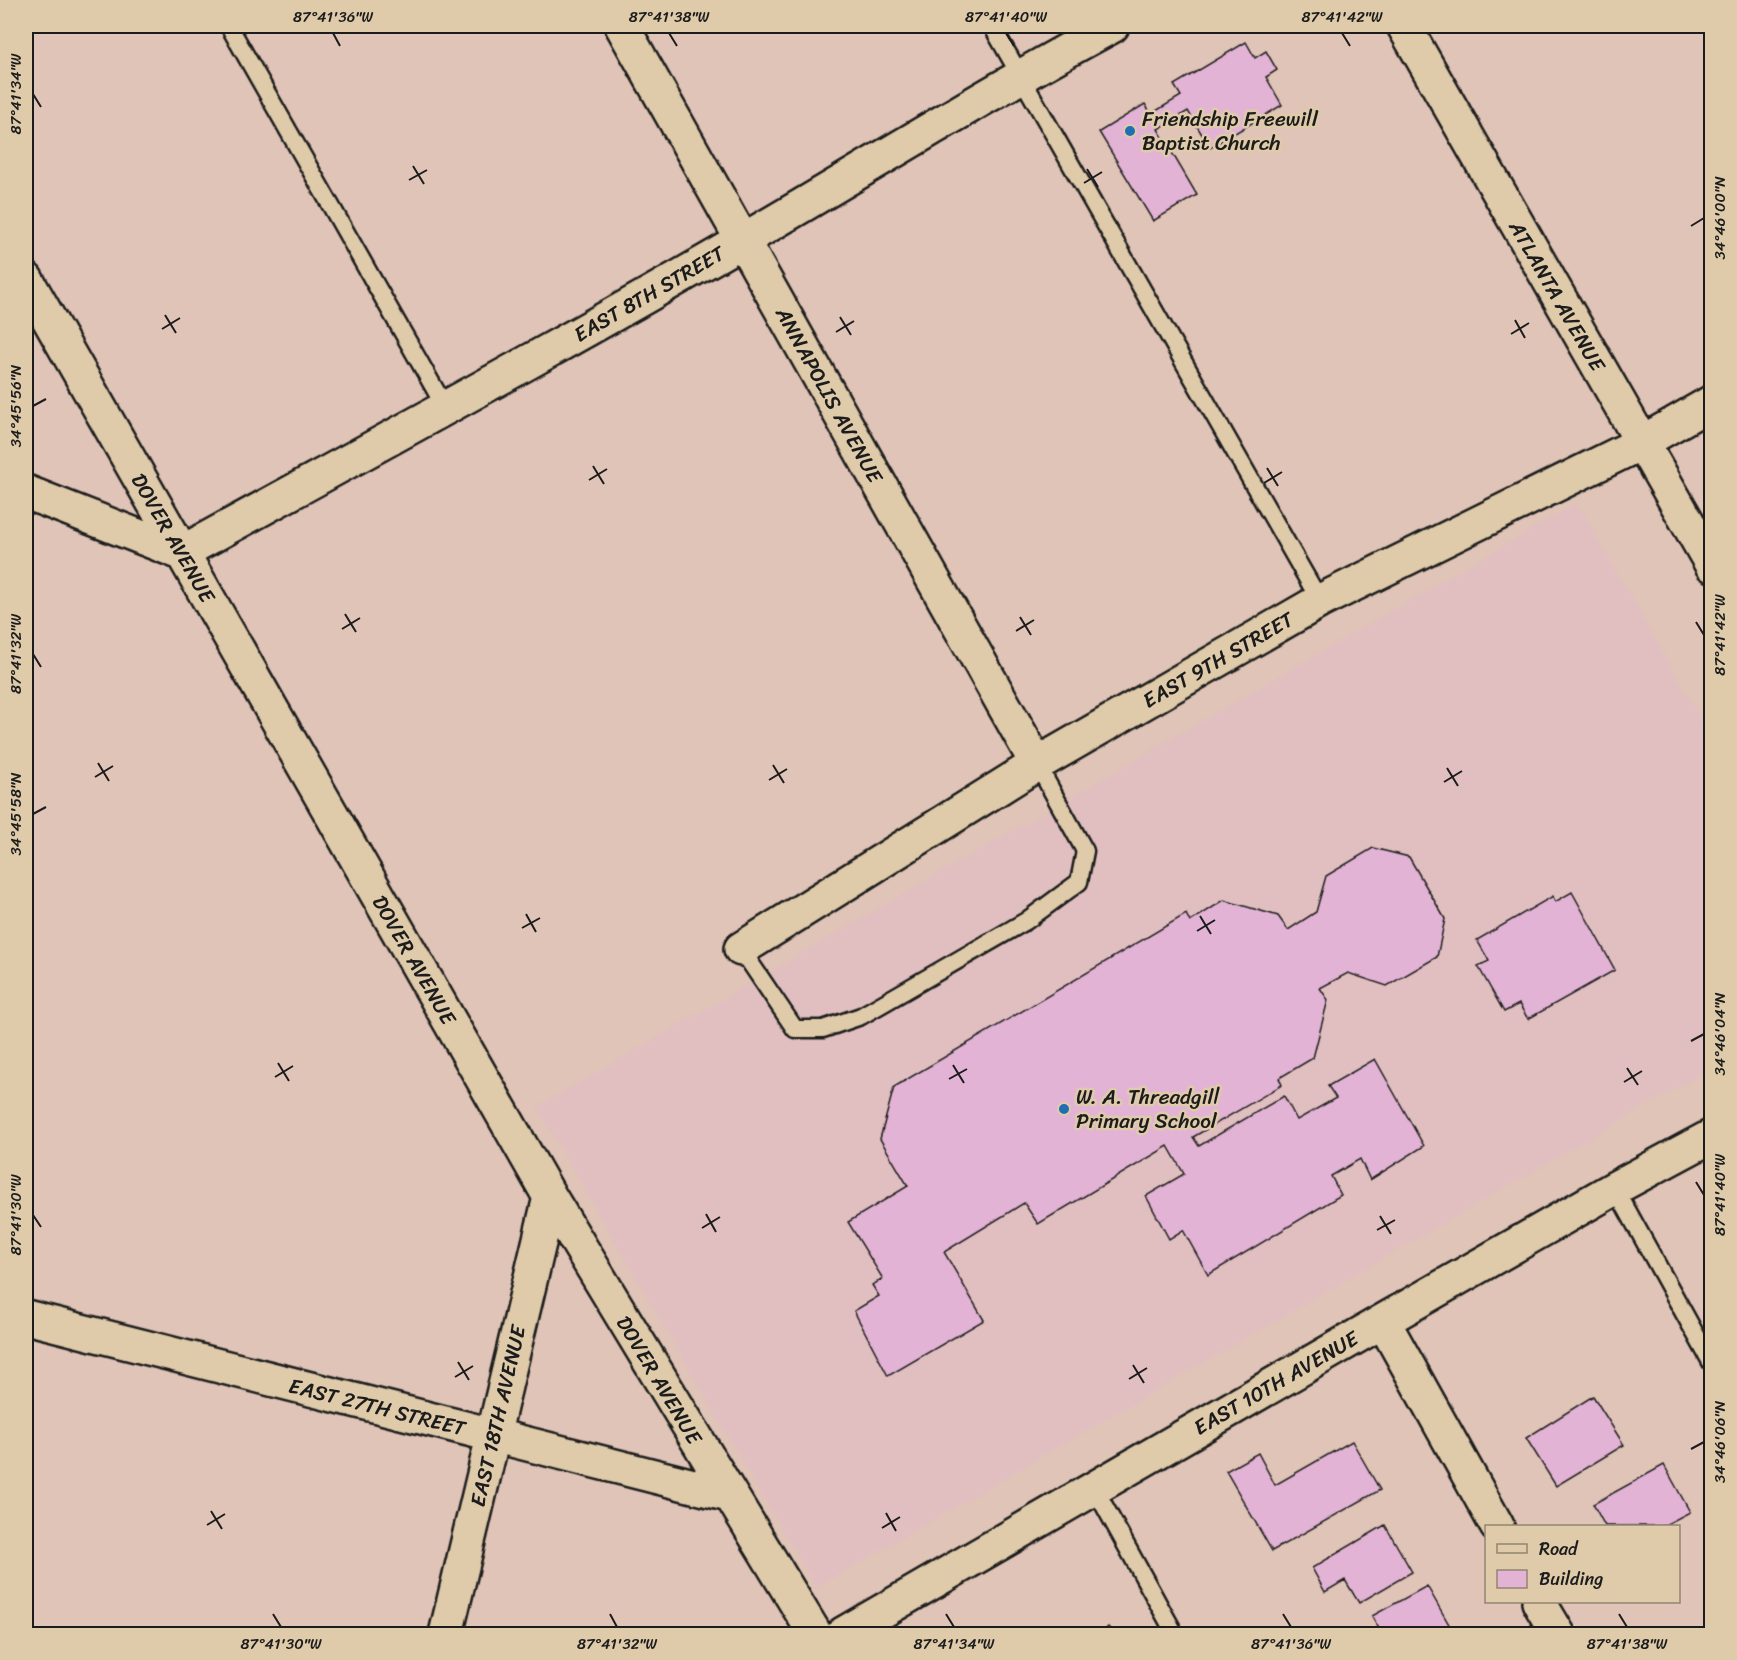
<svg xmlns="http://www.w3.org/2000/svg" width="1737" height="1660" font-family="Sriracha,sans-serif">
<style>
.built{fill:#e1bfc0}
.building{fill:#e2b3d5;stroke:#1c1c1c;stroke-width:1.5}
.lines{fill:none;stroke-linecap:round;stroke-linejoin:round}
.lane-casing{stroke:#1c1c1c;stroke-width:21}
.street-casing{stroke:#1c1c1c;stroke-width:38}
.secondary-casing{stroke:#1c1c1c;stroke-width:38}
.lane{stroke:#dfcbaa;stroke-width:16}
.street{stroke:#dfcbaa;stroke-width:33}
.secondary{stroke:#dfcbaa;stroke-width:33}
.ticks{fill:none;stroke:#1c1c1c;stroke-width:2}
.poi-dot{fill:#1f6fb2;stroke:#dfcbaa;stroke-width:2}
.labels{text-anchor:middle;stroke-width:5;stroke-linejoin:round;paint-order:stroke}
.poi-label{font-size:21px;fill:#1c1c1c;stroke:#dfcbaa;text-anchor:start}
.street-label{font-size:21px;fill:#1c1c1c;stroke:#dfcbaa}
.neatline{fill:none;stroke:#1c1c1c;stroke-width:2}
.ticks-label{font-size:15px;text-anchor:middle;fill:#1c1c1c}
</style>
<rect width="100%" height="100%" fill="#e0c4b7"/>
<filter id="ink" filterUnits="userSpaceOnUse"><feTurbulence type="fractalNoise" baseFrequency=".0167" numOctaves="2"/><feDisplacementMap in="SourceGraphic" scale="12" xChannelSelector="R" yChannelSelector="G"/><feConvolveMatrix kernelMatrix="1 2 1 2 8 2 1 2 1" color-interpolation-filters="sRGB"/></filter>
<g filter="url(#ink)">
<!-- built -->
<path class="built" d="M1577 503 1711 736V1068L816 1588 537 1107Z"/>
<!-- building -->
<path class="building" d="M1246 42 1255 58 1266 51 1277 70 1266 77 1282 105 1210 148 1188 111 1158 129 1197 195 1153 221 1099 132 1145 104 1151 114 1181 96 1174 85Z
M1373 848 1409 857 1445 919 1437 957 1387 986 1348 973 1320 988 1328 1000 1313 1058 1279 1078 1282 1085 1193 1137 1199 1146 1284 1096 1297 1120 1336 1098 1328 1086 1375 1059 1424 1146 1370 1180 1360 1159 1331 1176 1341 1195 1208 1275 1183 1230 1169 1239 1146 1196 1184 1174 1168 1146 1038 1224 1024 1203 944 1252 984 1320 888 1376 854 1311 879 1296 872 1285 883 1279 848 1222 908 1186 880 1139 894 1087 1186 914 1190 922 1224 900 1278 916 1288 930 1316 912 1326 876Z
M1572 892 1615 970 1528 1019 1519 1004 1504 1012 1478 966 1489 961 1477 940 1553 896 1555 902Z
M1593 1396 1624 1445 1556 1486 1526 1438Z
M1352 1441 1380 1490 1272 1551 1226 1471 1258 1453 1275 1485Z
M1664 1465 1690 1512 1663 1526H1605L1593 1504Z
M1385 1525 1412 1572 1359 1603 1345 1580 1325 1592 1312 1568Z
M1427 1586 1451 1628 1439 1634H1382L1372 1616Z
M1108 1627 1115 1634H1100Z"/>
<g class="lines">
<defs>
<path id="lane" d="M229 26 445 407
M992 26 1320 601
M741 949 795 1029H823L861 1016 1026 921 1079 882 1085 851 1037 764
M1615 1188 1712 1364
M1095 1489 1175 1634"/>
<path id="street" d="M622 26 1037 764
M26 279 550 1197 815 1634
M26 492 181 553C368 450 556 349 740 242 864 170 985 94 1112 26
M741 949 1037 764 1320 601 1641 443 1712 402
M26 1317 729 1495
M1383 1321 1497 1526
M1539 1602 1558 1634
M446 1634 550 1197
M843 1634 1383 1321 1615 1188 1712 1136"/>
<path id="secondary" d="M1404 26 1712 565"/>
</defs>
<!-- lane casing -->
<use href="#lane" class="lane-casing"/>
<!-- street casing -->
<use href="#street" class="street-casing"/>
<!-- secondary casing -->
<use href="#secondary" class="secondary-casing"/>
<!-- lane -->
<use href="#lane" class="lane"/>
<!-- street -->
<use href="#street" class="street"/>
<!-- secondary -->
<use href="#secondary" class="secondary"/>
</g>
</g>
<!-- ticks -->
<path class="ticks" d="M333 33 340 46M669 33 677 46M1006 33 1014 46M1342 33 1350 46M33 94 41 107M413 166 424 184M1087 169 1098 187M409 180 427 170M1084 183 1102 172M1691 226 1704 218M165 315 176 333M840 317 851 335M1515 320 1525 338M162 329 180 318M836 332 854 321M1511 334 1529 323M33 406 46 399M593 466 604 484M1267 468 1278 486M589 480 607 469M1264 483 1282 472M345 614 356 632M1020 617 1031 635M1696 622 1704 635M342 629 360 618M1016 631 1034 620M33 654 41 667M98 763 109 781M773 765 784 783M1447 768 1458 786M95 777 113 766M769 780 787 769M1444 782 1462 771M33 814 46 807M526 914 536 932M1200 916 1211 934M522 928 540 918M1197 931 1215 920M1691 1041 1704 1034M278 1063 289 1081M953 1065 964 1083M1627 1068 1638 1085M275 1077 293 1066M949 1079 967 1069M1624 1082 1642 1071M1696 1182 1704 1195M706 1214 716 1232M33 1215 41 1227M1380 1216 1391 1234M702 1228 720 1217M1377 1230 1395 1220M458 1362 469 1380M1133 1365 1144 1383M455 1377 473 1366M1129 1379 1147 1368M1691 1449 1704 1442M211 1511 222 1529M886 1513 896 1531M207 1525 225 1514M882 1528 900 1517M273 1614 281 1627M610 1614 617 1627M946 1614 954 1627M1283 1614 1291 1627M1619 1614 1627 1627"/>
<!-- markers -->
<g class="poi-dot">
<circle cx="1130" cy="131" r="6"/>
<circle cx="1064" cy="1109" r="6"/>
</g>
<g class="labels">
<!-- poi labels -->
<g class="poi-label">
<text x="1142" y="126">Friendship Freewill<tspan x="1142" dy="24">Baptist Church</tspan></text>
<text x="1076" y="1104">W. A. Threadgill<tspan x="1076" dy="24">Primary School</tspan></text>
</g>
<!-- street labels -->
<g class="street-label">
<text transform="translate(649 294) rotate(-30)" y="7">EAST 8TH STREET</text>
<text transform="translate(1557 296) rotate(60)" y="7">ATLANTA AVENUE</text>
<text transform="translate(829 395) rotate(61)" y="7">ANNAPOLIS AVENUE</text>
<text transform="translate(173 538) rotate(60)" y="7">DOVER AVENUE</text>
<text transform="translate(1218 660) rotate(-30)" y="7">EAST 9TH STREET</text>
<text transform="translate(414 960) rotate(60)" y="7">DOVER AVENUE</text>
<text transform="translate(659 1380) rotate(59)" y="7">DOVER AVENUE</text>
<text transform="translate(1276 1383) rotate(-30)" y="7">EAST 10TH AVENUE</text>
<text transform="translate(377 1407) rotate(14)" y="7">EAST 27TH STREET</text>
<text transform="translate(498 1416) rotate(-77)" y="7">EAST 18TH AVENUE</text>
</g>
</g>
<!-- margin -->
<rect width="1737" height="1660" fill="none" stroke="#dfcbaa" stroke-width="66"/>
<!-- legend -->
<rect x="1485" y="1525" width="195" height="78" fill="#dfcbaa" stroke="#918571" stroke-width="1.5"/>
<rect x="1497" y="1544" width="30" height="9" fill="#dfcbaa" stroke="#918571" stroke-width="1.5"/>
<text x="1539" y="1555" font-size="18" fill="#1c1c1c">Road</text>
<rect x="1497" y="1570" width="30" height="18" fill="#e2b3d5" stroke="#918571" stroke-width="1.5"/>
<text x="1539" y="1585" font-size="18" fill="#1c1c1c">Building</text>
<rect x="33" y="33" width="1671" height="1594" class="neatline"/>
<g class="ticks-label">
<text x="333" y="22">87°41'36"W</text>
<text x="669" y="22">87°41'38"W</text>
<text x="1006" y="22">87°41'40"W</text>
<text x="1342" y="22">87°41'42"W</text>
<text transform="translate(16 94) rotate(-90)" y="5">87°41'34"W</text>
<text transform="translate(1720 218) rotate(-90)" y="5">34°46'00"N</text>
<text transform="translate(16 406) rotate(-90)" y="5">34°45'56"N</text>
<text transform="translate(1720 635) rotate(-90)" y="5">87°41'42"W</text>
<text transform="translate(16 654) rotate(-90)" y="5">87°41'32"W</text>
<text transform="translate(16 814) rotate(-90)" y="5">34°45'58"N</text>
<text transform="translate(1720 1034) rotate(-90)" y="5">34°46'04"N</text>
<text transform="translate(1720 1195) rotate(-90)" y="5">87°41'40"W</text>
<text transform="translate(16 1215) rotate(-90)" y="5">87°41'30"W</text>
<text transform="translate(1720 1442) rotate(-90)" y="5">34°46'06"N</text>
<text x="281" y="1649">87°41'30"W</text>
<text x="617" y="1649">87°41'32"W</text>
<text x="954" y="1649">87°41'34"W</text>
<text x="1291" y="1649">87°41'36"W</text>
<text x="1627" y="1649">87°41'38"W</text>
</g>
</svg>
